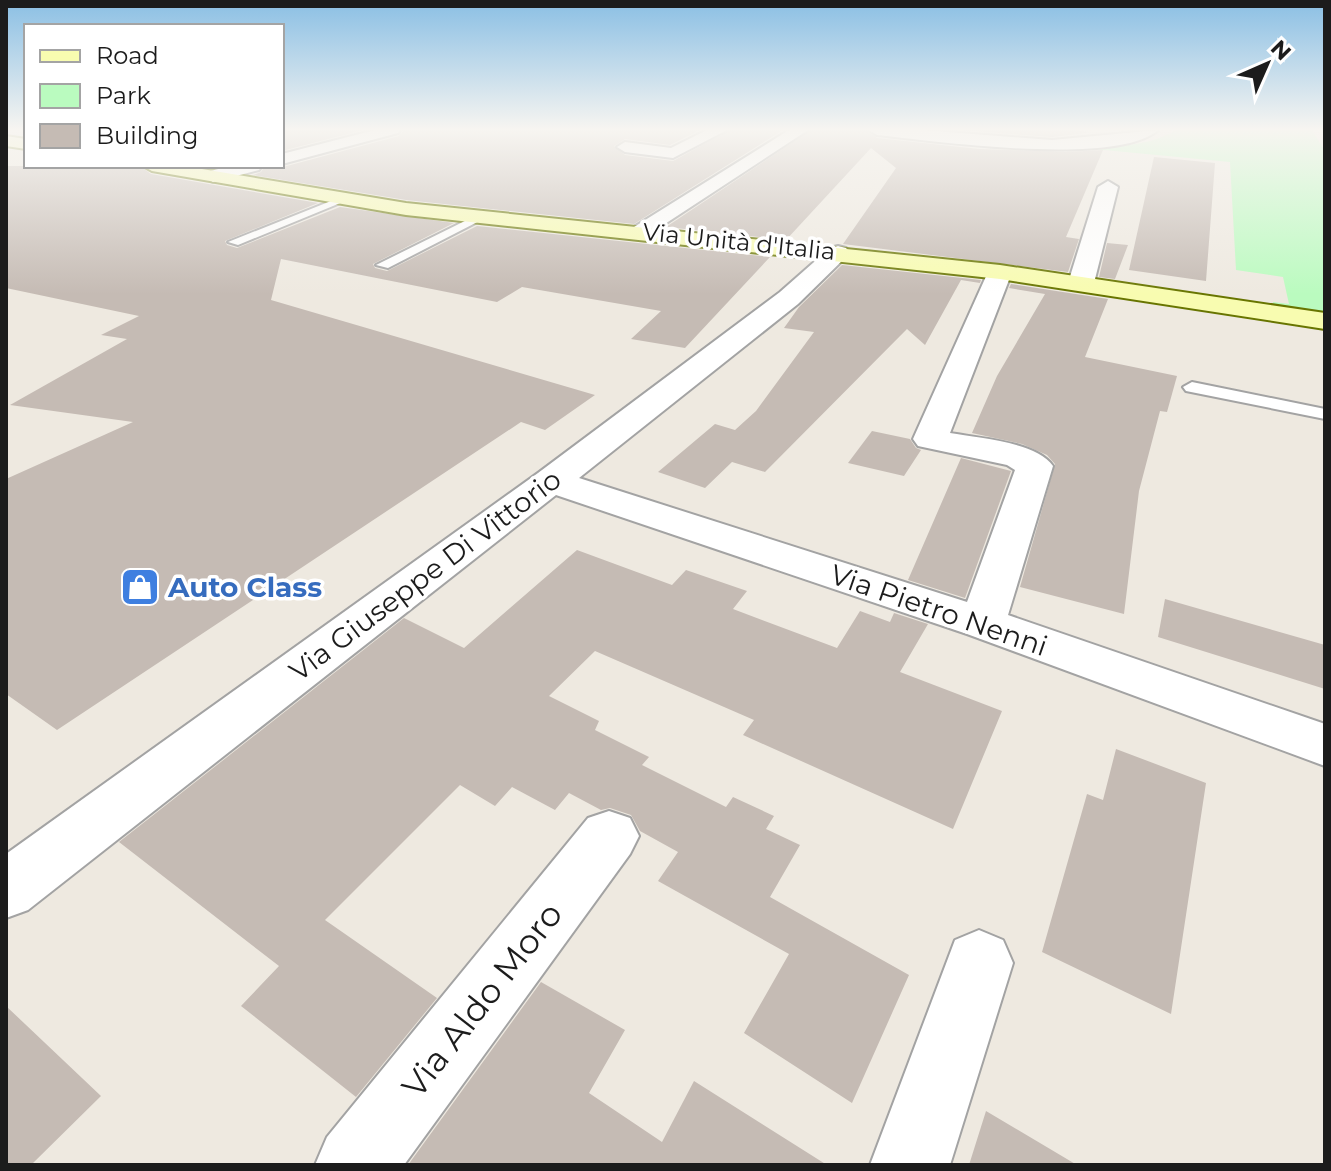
<svg xmlns="http://www.w3.org/2000/svg" width="1331" height="1171" font-family="Montserrat,sans-serif">
<style>
.park{fill:#bafbbf}
.building{fill:#c5bbb4}
.lines{fill:none;stroke-linecap:round;stroke-linejoin:round}
.lane-casing{stroke:#a3a3a3;stroke-width:4}
.street-casing{stroke:#a3a3a3;stroke-width:4}
.secondary-casing{stroke:#687500;stroke-width:4}
.lane{fill:#fff;fill-rule:evenodd}
.street{fill:#fff;fill-rule:evenodd}
.secondary{fill:#f8fcb0;fill-rule:evenodd}
.labels{text-anchor:middle;stroke-width:7;stroke-linejoin:round;paint-order:stroke}
.far-street-label{font-size:24px;fill:#1c1c1c;stroke:#fff}
.street-label{font-size:28px;fill:#1c1c1c;stroke:#fff}
.shop-label{font-size:28px;font-weight:bold;fill:#366cbe;stroke:#fff;text-anchor:start}
.near-street-label{font-size:34px;fill:#1c1c1c;stroke:#fff}
</style>
<rect width="100%" height="100%" fill="#eee9e0"/>
<!-- park -->
<path class="park" d="M1176 130H1312L1325 151V315L1274 307 1273 302 1289 304 1283 277 1236 270 1230 162 1052 145C1091 146 1140 152 1176 130Z"/>
<!-- building -->
<path class="building" d="M282 130H363L282 151Z
M404 130H700L670 145 625 139 614 146 625 155 673 161 730 130H783L634 224 406 200 253 175 261 172 265 166 283 167 399 136Z
M811 130H866L877 138 979 149 1066 152 1103 150 1066 237 1079 239 1068 272 843 244 896 168 871 148 786 240 666 227Z
M961 130H1068L1093 132 1052 137Z
M1154 157 1215 163 1206 281 1129 270Z
M6 166H140L151 174 318 203 225 241 227 245 237 248 340 207 454 223 373 264 375 268 387 271 477 226 770 257 685 348 631 339 661 311 522 287 497 302 281 259 271 300 595 395 545 430 521 422 57 730 6 694V479L133 422 10 405 127 339 101 335 139 316 6 288Z
M1107 243 1128 245 1115 279 1099 277Z
M842 265 981 280 980 283 961 280 925 345 907 329 765 472 732 462 705 488 658 472 715 424 735 430 756 411 814 332 784 328 799 307Z
M1011 284 1108 299 1085 357 1177 376 1167 412 1160 411 1139 491 1124 614 1020 587 1055 464 1047 455 1022 444 972 433 997 376 1045 294 1009 288Z
M872 431 910 439 916 448 921 450 904 476 848 463Z
M961 458 1011 471 965 598 908 580Z
M577 550 672 585 686 570 747 591 733 609 837 648 860 611 890 622 894 613 928 624 900 672 1002 711 953 829 743 735 754 720 595 651 549 696 599 721 595 730 649 757 642 765 726 807 733 797 774 816 766 829 800 845 770 897 909 975 852 1103 744 1033 789 954 658 881 678 852 640 831 631 815 610 808 601 810 569 793 555 810 512 787 495 806 460 785 325 920 437 998 356 1097 241 1006 279 966 119 842 404 618 464 648Z
M1165 599 1325 645V689L1158 637Z
M1116 749 1206 783 1171 1014 1042 952 1087 794 1103 800Z
M541 982 625 1030 589 1093 662 1142 694 1081 827 1165H408Z
M6 1006 101 1096 31 1165H6Z
M986 1111 1077 1165H969Z"/>
<g class="lines">
<defs>
<path id="lane" d="M341 197 350 199 238 245 228 242Z
M479 214 489 216 388 268 376 265Z
M1192 382 1325 409V419L1186 391 1183 387Z"/>
<path id="street" d="M375 130H401L398 133 282 164V154Z
M707 130H727L673 158 625 152 617 147 625 142 671 148Z
M789 130H808L645 237 637 239 626 232Z
M869 130H922L1052 140 1158 130C1117 167 933 141 877 135Z
M231 166H262L259 170 213 182 204 176 206 172Z
M1108 181 1118 187 1094 283 1090 288H1072L1068 283 1098 187Z
M838 246 846 248 850 253 798 304 579 478 967 602 1015 470 1007 465 918 446 913 439 988 272 991 267H1009L1012 272 950 433C978 438 1037 442 1053 466L1008 615 1325 724V766L967 634 556 495 28 910 6 918V854L538 473 780 292 830 248Z
M609 811 630 818 639 836 630 854 404 1165H315L327 1137 588 818Z
M979 930 1003 940 1013 963 950 1165H870L955 940Z"/>
<path id="secondary" d="M6 136 26 139V149L6 146Z
M143 166H184L406 203 1000 265 1325 313V329L1000 279 406 215 152 171Z"/>
</defs>
<!-- lane casing -->
<use href="#lane" class="lane-casing"/>
<!-- street casing -->
<use href="#street" class="street-casing"/>
<!-- secondary casing -->
<use href="#secondary" class="secondary-casing"/>
<!-- lane -->
<use href="#lane" class="lane"/>
<!-- street -->
<use href="#street" class="street"/>
<!-- secondary -->
<use href="#secondary" class="secondary"/>
</g>
<!-- sky -->
<linearGradient id="sky" x2="0" y2="1"><stop stop-color="#8abfe4"/><stop offset="0.44" stop-color="#f7f5f1"/><stop offset="1" stop-color="#f7f5f1" stop-opacity="0"/></linearGradient>
<rect width="1331" height="294" fill="url(#sky)"/>
<!-- icons -->
<defs>
<symbol id="shop-square" viewBox="-11 -11 22 22"><rect x="-9" y="-9" width="18" height="18" rx="4" fill="#3f7fe0" stroke="#fff"/><path d="M-5-2.5h2.3a2.7 3.5 0 0 1 5.4 0H5L5.5 6h-11ZM-1.5-2.5h3a1.5 2.3 0 0 0-3 0Z" fill="#fff"/></symbol>
</defs>
<g fill-rule="evenodd">
<use href="#shop-square" x="118" y="565" width="44" height="44"/>
</g>
<g class="labels">
<!-- far-street labels -->
<g class="far-street-label">
<text transform="translate(739 242) rotate(6)" y="8">Via Unità d'Italia</text>
</g>
<!-- street labels -->
<g class="street-label">
<text transform="translate(425 575) rotate(-37)" y="10">Via Giuseppe Di Vittorio</text>
<text transform="translate(939 610) rotate(19)" y="10">Via Pietro Nenni</text>
</g>
<!-- shop labels -->
<g class="shop-label">
<text x="168" y="597">Auto Class</text>
</g>
<!-- near-street labels -->
<g class="near-street-label">
<text transform="translate(482 1000) rotate(-52)" y="12">Via Aldo Moro</text>
</g>
</g>
<!-- border -->
<rect width="1331" height="1171" fill="none" stroke="#1c1c1c" stroke-width="16"/>
<!-- legend -->
<rect x="24" y="24" width="260" height="144" fill="#ffffff" stroke="#a4a4a4" stroke-width="2"/>
<rect x="40" y="50" width="40" height="12" fill="#f8fcb0" stroke="#a4a4a4" stroke-width="2"/>
<text x="96" y="64" font-size="24" fill="#1c1c1c">Road</text>
<rect x="40" y="84" width="40" height="24" fill="#bafbbf" stroke="#a4a4a4" stroke-width="2"/>
<text x="96" y="104" font-size="24" fill="#1c1c1c">Park</text>
<rect x="40" y="124" width="40" height="24" fill="#c5bbb4" stroke="#a4a4a4" stroke-width="2"/>
<text x="96" y="144" font-size="24" fill="#1c1c1c">Building</text>
<!-- north arrow -->
<g transform="translate(1267 64) rotate(45)" stroke="#ffffff" stroke-width="6" paint-order="stroke">
<path d="M0-6L14 30L0 20L-14 30Z" fill="#1c1c1c"/>
<text y="-12" font-size="22" font-weight="bold" text-anchor="middle" fill="#1c1c1c">N</text>
</g>
</svg>
